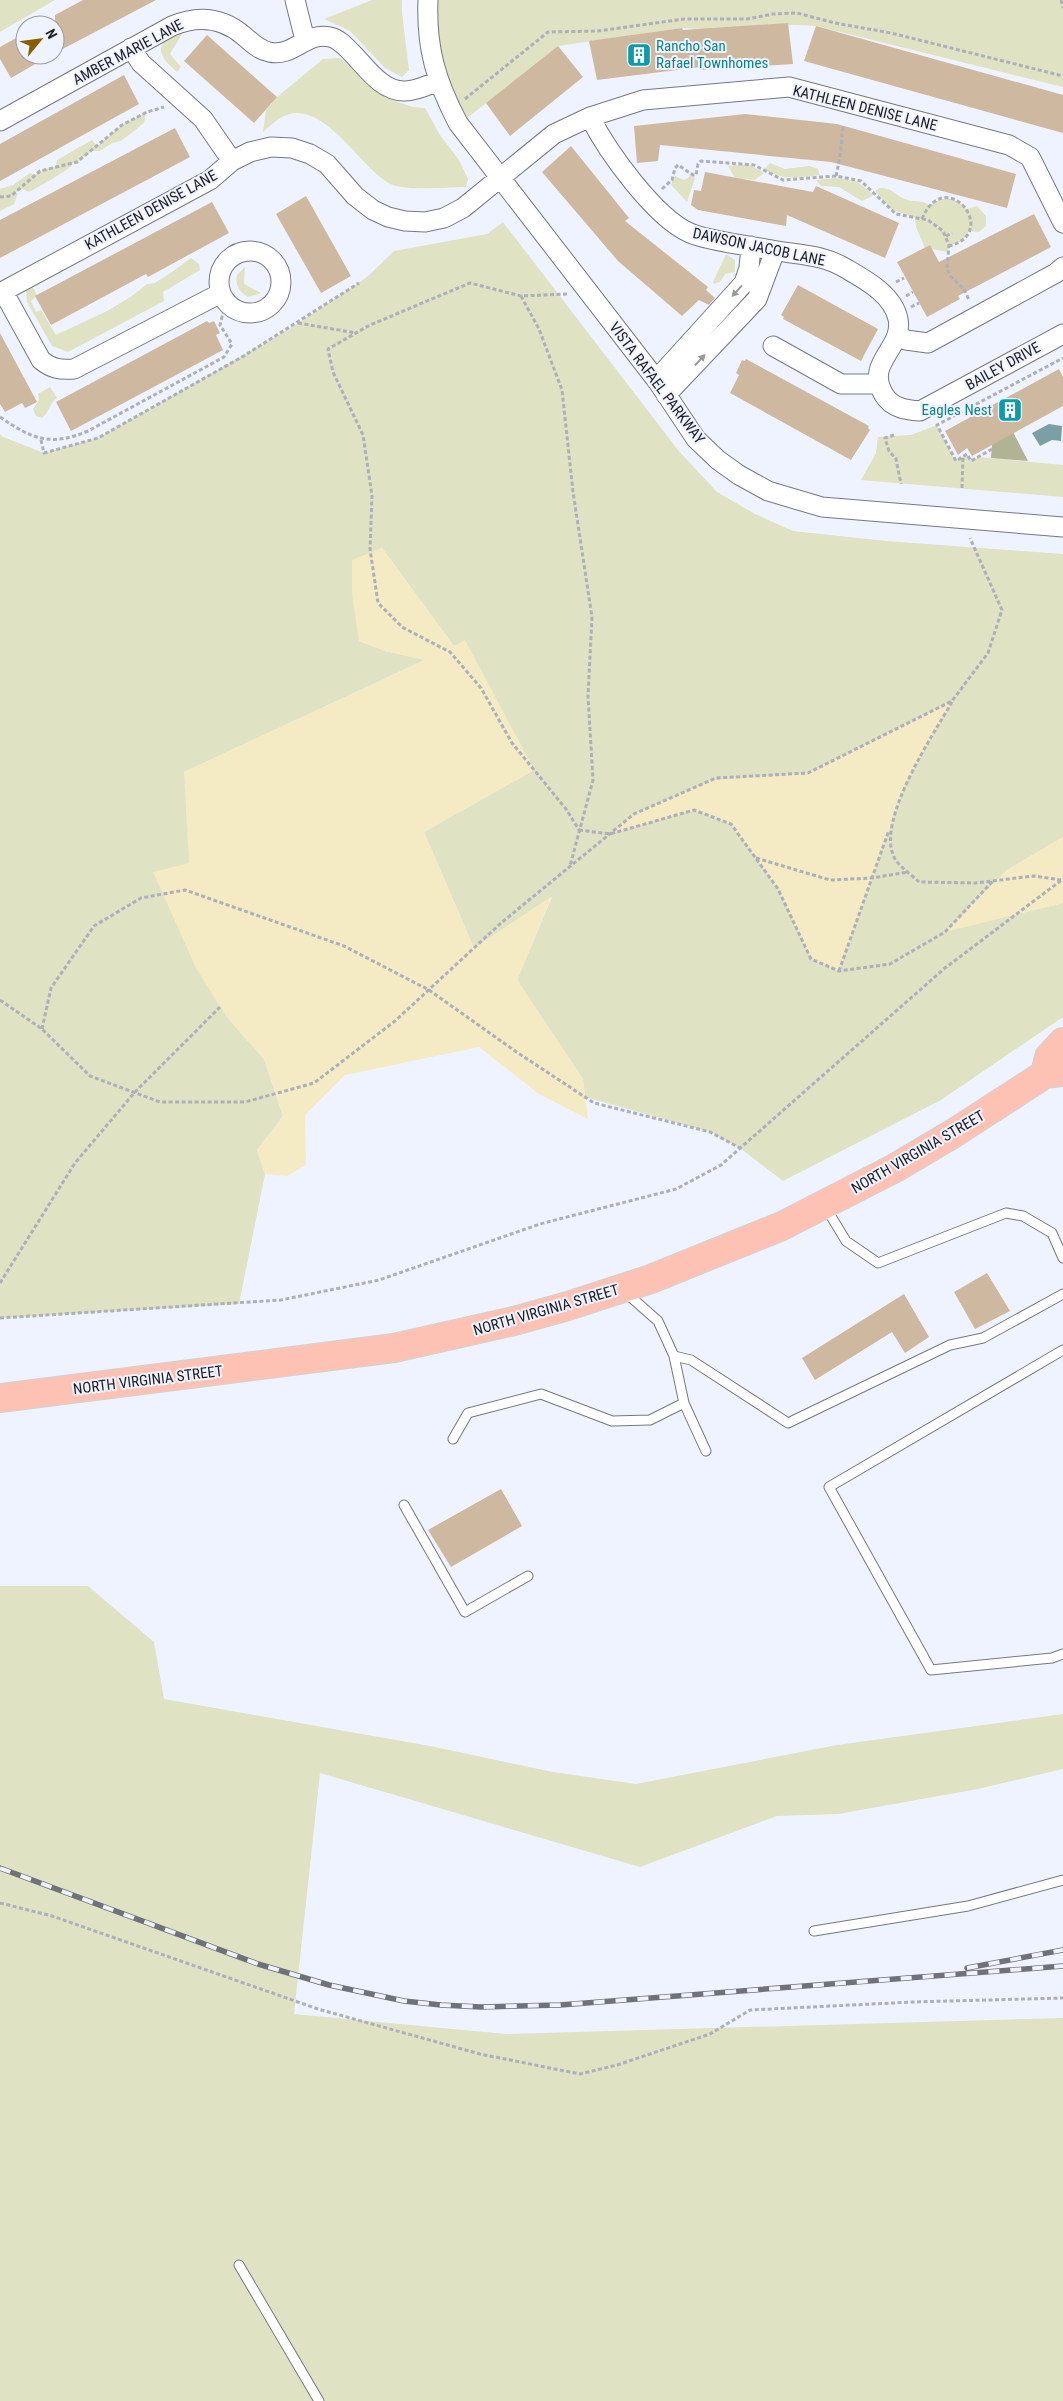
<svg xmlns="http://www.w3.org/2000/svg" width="1063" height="2401" font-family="'Roboto Condensed',sans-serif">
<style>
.green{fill:#dfe2c3}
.forest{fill:#b0b394}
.sand{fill:#f4eac4}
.water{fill:#7aa0a6}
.building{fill:#ceb89f}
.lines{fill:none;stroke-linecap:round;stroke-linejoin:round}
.lane-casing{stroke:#757882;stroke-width:11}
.street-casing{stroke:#757882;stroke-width:21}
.primary-casing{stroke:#d1d2d3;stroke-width:30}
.path{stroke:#adb0ba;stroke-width:3;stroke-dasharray:4 2.5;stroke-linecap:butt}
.lane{stroke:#fff;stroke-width:9}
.street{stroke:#fff;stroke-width:19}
.primary{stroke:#fdc2b3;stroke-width:28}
.rail-casing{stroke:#6f7279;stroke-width:5.5}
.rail{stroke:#eff3ff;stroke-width:4;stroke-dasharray:11;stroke-linecap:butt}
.oneway{fill:#98999b}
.labels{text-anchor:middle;stroke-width:4;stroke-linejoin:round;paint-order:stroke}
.culture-label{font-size:15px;fill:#0d838f;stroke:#eff3ff;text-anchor:start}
.street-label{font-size:15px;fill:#1b1d21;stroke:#eff3ff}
</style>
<rect width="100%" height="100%" fill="#eff3ff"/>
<!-- green -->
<path class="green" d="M0 0H55L0 32Z
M372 0H402V13L409 70 402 77 385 68 350 31 324 19Z
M428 0H1063V87L816 26C771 22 727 32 682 28L558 46 471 115 458 123Z
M180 29 182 34 170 54 181 67 177 72C156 54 154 43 180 29Z
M340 58 386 98 413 107 425 108 440 135 459 160 468 179 466 187C446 187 410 191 393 185 363 173 324 97 284 116 277 119 269 127 263 132L266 110 277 97 323 59Z
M146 112 144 123 121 141 112 143 100 151H92L77 162 69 164 72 165C70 169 35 189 29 192L22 189 14 194 18 193 14 204 0 211V189L13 185 30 173 35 175 39 171 56 166 57 160 92 140 97 146 122 125Z
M770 163 785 169 809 166 818 169 820 175C799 178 783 181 764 169Z
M739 165H750L764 173 755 180 735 178 728 166Z
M690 175 695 178 687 202 671 185 675 176 684 180 688 178Z
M835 178 856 181 874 195 862 201 839 187 821 186 816 180Z
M879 188C892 187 895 195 905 199 914 203 920 199 929 205 943 196 955 196 967 209L977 206 986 216V226L979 232 969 231 962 241 949 246 948 252 932 249 930 245 925 248 916 227 915 218 891 209 875 191Z
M503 222 678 450 717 492 755 514 793 531 886 541 1063 554V837L1007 870 946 931 1063 903V1017L941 1100 783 1181 740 1148 710 1132 585 1097 583 1079 517 980 552 897 474 948 424 832 534 770 465 641 454 646 382 548 359 641 385 651 425 660 184 772 226 1016 264 1059 283 1116 257 1150 265 1174 239 1304 0 1318V434L3 437 44 453 98 438 291 328 367 277 394 251 487 234Z
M726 254 735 260V272L725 274 720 282 714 284 713 282Z
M191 258 199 264 200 270 163 292 164 301 68 352 52 346 27 302 26 290 32 286 37 295 31 301 36 312 41 310 56 335 107 311 132 296 147 284 155 283 169 274Z
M245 267 244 284 261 293 248 297C239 292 235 285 237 275Z
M50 387 57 398C49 404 50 412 42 418L36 416 33 409 39 400 38 394Z
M937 425 956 461 967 454 971 461 978 457 1063 465V497L861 480 876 453 878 437 911 435Z
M0 1586H88L154 1642 164 1699 430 1746 553 1772 636 1784 837 1745 1063 1714V1769L978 1789 838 1814 777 1816 640 1867 320 1773 294 2014 506 2034 1063 2018V2401H0Z"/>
<!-- forest -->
<path class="forest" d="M1013 432 1028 461 991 458 992 445 988 436Z"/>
<!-- sand -->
<path class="sand" d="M382 548 454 646 465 640 534 770 424 832 474 948 552 896 517 980 583 1079 588 1119 539 1094 479 1047 345 1075 305 1115 306 1165 287 1176 265 1174 257 1150 283 1116 264 1059 226 1016 196 968 153 872 189 863 184 772 424 660 385 651 359 641 352 594V560Z
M952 701 906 783 839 971 811 959 778 889 731 824 694 810 610 834 634 814 713 780 808 773Z
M1063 837V903L945 932 1007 870Z"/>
<!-- water -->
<path class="water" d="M1049 424 1062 426 1061 441 1052 440 1040 446 1032 433Z"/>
<!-- building -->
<path class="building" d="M83 0H156L55 53V15Z
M788 23 793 64 701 70V67L597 80 589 41 682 28 683 30Z
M816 26 1063 95V133L804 61Z
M25 33V55H51L11 78 0 59V47Z
M207 35 277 97 254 123 184 61Z
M558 46 583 77 510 136 486 103Z
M124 75 139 104 0 181V144Z
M745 114 837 124 1016 174 1007 208 831 162 660 145 658 161 637 163 634 126Z
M175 128 190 157 0 258V220Z
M571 146 629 218 625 221 708 287 706 290 715 298 709 305 699 300 682 316 618 261 542 172Z
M705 172 813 192 816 186 899 223 885 258 787 215 786 226 698 210 691 205 694 190 701 191Z
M306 196 351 276 321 293 276 214Z
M212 202 229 233 148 277 146 274 51 325 35 296Z
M1034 214 1051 247 958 296 960 299 927 317 897 262 930 245 939 262Z
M798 285 878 329 861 361 783 319 784 317 781 315Z
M207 321 209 323 214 321 220 333 216 335 223 350 71 431 56 402Z
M0 333 37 402 25 408 22 403 5 412 0 404Z
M746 359 869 426 868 428 870 430 851 460 730 393 739 375 736 373 742 360 745 361Z
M1059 369 1063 377V406L972 456 967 448 958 455 945 431Z
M987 1273 1010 1311 975 1329 954 1292Z
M904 1294 929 1337 905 1353 892 1332 815 1380 802 1358Z
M501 1489 522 1526 451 1567 428 1530Z"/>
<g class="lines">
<defs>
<path id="lane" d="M826 1208 846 1241 878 1263 1006 1213 1023 1216 1052 1233 1063 1258
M1063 1350 829 1487 931 1670 1052 1658 1063 1654
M674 1356 691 1360 788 1423 950 1345 983 1338 1063 1294
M684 1403 706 1451
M453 1439 468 1413 541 1394 612 1421 650 1420 684 1403 674 1356 658 1321 625 1292
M404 1505 465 1612 528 1576
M814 1931 968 1906 1063 1880
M239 2265 319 2401"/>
<path id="street" d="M295 0 305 40
M428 0C426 48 436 81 458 123L658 382 696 439 718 460 739 475 768 491 822 507 1063 527
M131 48 141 63 203 119 232 161
M590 117C607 151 655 218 690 233 708 241 750 246 772 250 797 255 822 254 845 268 864 279 893 294 898 319 904 349 864 362 884 395 892 408 906 410 920 411L1063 334
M0 121 172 26C198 15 222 17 244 36 251 42 259 50 269 52 293 58 306 31 330 37 339 39 345 46 351 52 366 67 382 92 405 91 416 91 428 85 438 81
M219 282a31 31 0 1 1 62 0a31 31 0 1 1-62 0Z
M3 291 41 360C52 369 60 370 74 369L221 293
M0 293 210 180 232 161 250 152 271 147 292 148 310 154 327 164 355 196 373 210 388 217 405 221 425 222 444 218 463 208 554 134 590 117 643 100 789 87 1009 145 1030 157 1063 223
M898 335 906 340 928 343 1056 273 1063 267
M773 346 841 384H877
M656 380 744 283 749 268 751 246
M666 395 757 299 775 251"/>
<path id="primary" d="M1045 1074 1049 1057 1063 1042
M0 1398 394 1348 514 1321 568 1306 651 1279 782 1226 895 1168 954 1133 1045 1074 1063 1072"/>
</defs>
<!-- lane casing -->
<use href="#lane" class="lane-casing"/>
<!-- street casing -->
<use href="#street" class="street-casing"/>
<!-- primary casing -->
<use href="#primary" class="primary-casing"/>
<!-- path -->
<path class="path" d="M1061 0 1063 8
M465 99 548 32 598 31 684 19H747L773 14 797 13 835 23 891 33 1063 76
M836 176C840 159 842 142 843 125
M662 189 672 180 675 168 678 165 693 175H696L698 164 701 161 754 165 783 180 836 176 861 181 896 214 928 220 943 231 949 245 947 269 951 277 964 289 969 300
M0 197 11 196 40 171 77 162 122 125 147 112 164 107
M922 219C945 163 1002 233 949 246
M946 236 952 233
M896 282 904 278
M567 294 521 296 470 283 370 325 328 349 333 372 363 435 372 496 370 549 378 603 402 627 450 652 481 688 512 743 566 809 579 830
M521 296 539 329 562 390 573 492 592 617 588 696 593 780 570 866
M906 296 913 292
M911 307 919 303
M298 323 356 333
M0 417C32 439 51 447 88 431L224 357 232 344 220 325 223 313
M894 435 885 438 889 451 896 459 901 484
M41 440 44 453 98 438 242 357 359 283
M992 449 971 461 967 454 956 461 937 425 1063 358
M962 488 963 457
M952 702C933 735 876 820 894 857 898 866 912 875 919 882L975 883 1034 876 1061 880
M579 830 610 834 694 810 731 824 778 889 811 959 839 971 890 964 945 932 993 881
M756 858 830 880 872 878 908 872
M839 971 889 830
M0 1000 42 1029 90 1076 160 1102H245L314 1083 395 1021 501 923 634 814 716 778 808 773 952 701 988 653 1002 610 970 538
M42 1029 51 988 94 926 141 898 185 890 344 946 429 990 515 1051 594 1103 710 1132 740 1148
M0 1283 75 1163 135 1092 220 1007
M0 1318 281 1300 379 1280 540 1224 676 1189 721 1165 945 968 1063 879
M0 1903 52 1916 318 2009 480 2054 580 2074 617 2065 710 2034 750 2010 913 2002 1063 1998"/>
<!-- lane -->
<use href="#lane" class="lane"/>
<!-- street -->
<use href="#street" class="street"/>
<!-- primary -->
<use href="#primary" class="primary"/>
<defs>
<path id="rail" d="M0 1868 258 1964 329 1985 404 2001 441 2005 481 2007 560 2005 1063 1966
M967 1968 1063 1950"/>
</defs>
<!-- rail casing -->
<use href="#rail" class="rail-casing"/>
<!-- rail -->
<use href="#rail" class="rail"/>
</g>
<!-- one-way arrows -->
<defs><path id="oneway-solid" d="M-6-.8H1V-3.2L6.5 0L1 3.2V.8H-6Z" transform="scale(1.25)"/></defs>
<g class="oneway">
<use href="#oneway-solid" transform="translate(737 291) rotate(132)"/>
<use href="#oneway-solid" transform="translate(700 360) rotate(-47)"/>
</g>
<!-- icons -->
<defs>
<symbol id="building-square" viewBox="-11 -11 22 22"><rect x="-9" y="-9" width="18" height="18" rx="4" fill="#0f9aa8" stroke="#eff3ff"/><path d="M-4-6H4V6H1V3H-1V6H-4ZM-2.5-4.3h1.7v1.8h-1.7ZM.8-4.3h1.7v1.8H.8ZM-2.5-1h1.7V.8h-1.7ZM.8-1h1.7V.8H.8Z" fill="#fff"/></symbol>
</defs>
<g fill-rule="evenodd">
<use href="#building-square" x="625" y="41" width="28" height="28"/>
<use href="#building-square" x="996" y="396" width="28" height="28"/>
</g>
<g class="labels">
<!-- culture labels -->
<g class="culture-label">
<text x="656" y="51">Rancho San<tspan x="656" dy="17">Rafael Townhomes</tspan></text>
<text x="992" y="415" text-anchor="end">Eagles Nest</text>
</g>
<!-- street labels -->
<g class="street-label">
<text transform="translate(128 52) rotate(-28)" y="5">AMBER MARIE LANE</text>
<text transform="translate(865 108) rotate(14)" y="5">KATHLEEN DENISE LANE</text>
<text transform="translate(151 210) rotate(-29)" y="5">KATHLEEN DENISE LANE</text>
<text transform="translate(759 247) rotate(12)" y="5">DAWSON JACOB LANE</text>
<text transform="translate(1003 366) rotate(-29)" y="5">BAILEY DRIVE</text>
<text transform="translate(657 383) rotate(53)" y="5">VISTA RAFAEL PARKWAY</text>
<text transform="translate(918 1152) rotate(-30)" y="5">NORTH VIRGINIA STREET</text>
<text transform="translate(546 1310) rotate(-16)" y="5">NORTH VIRGINIA STREET</text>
<text transform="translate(148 1380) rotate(-7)" y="5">NORTH VIRGINIA STREET</text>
</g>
</g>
<!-- north arrow -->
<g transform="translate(40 40) rotate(61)"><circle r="24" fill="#eff3ff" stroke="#9a9da6"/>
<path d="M0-4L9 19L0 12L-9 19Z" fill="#8a5e00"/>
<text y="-8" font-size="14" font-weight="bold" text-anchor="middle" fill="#1b1d21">N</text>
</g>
</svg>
